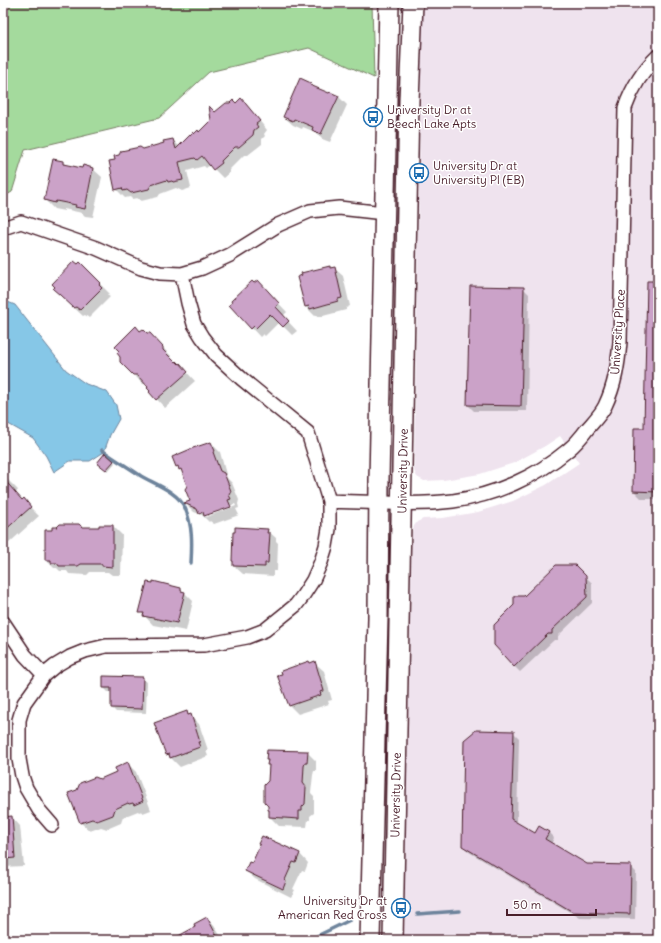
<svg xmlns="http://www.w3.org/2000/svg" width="661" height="943" font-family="Delius,sans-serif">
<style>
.built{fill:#efe3ee}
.green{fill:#a4da9d;stroke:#777c64}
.water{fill:#86c7e7;stroke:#6e849c}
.shadow{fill:#0003;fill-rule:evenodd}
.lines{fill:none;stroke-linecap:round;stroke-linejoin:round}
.stream{stroke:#6e849c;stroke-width:3.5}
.building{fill:#cba2c8;stroke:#4a1f2b}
.minor-casing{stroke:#4a1f2b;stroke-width:16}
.secondary-casing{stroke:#4a1f2b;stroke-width:22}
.minor{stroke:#fff;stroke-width:13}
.secondary{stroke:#fff;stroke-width:19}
.labels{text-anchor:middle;stroke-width:3;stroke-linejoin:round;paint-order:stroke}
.poi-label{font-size:12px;fill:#4a1f2b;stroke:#fff;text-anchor:start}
.street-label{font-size:12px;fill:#4a1f2b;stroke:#fff}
</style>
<rect width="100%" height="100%" fill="#fff"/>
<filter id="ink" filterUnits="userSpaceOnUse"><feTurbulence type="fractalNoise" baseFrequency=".025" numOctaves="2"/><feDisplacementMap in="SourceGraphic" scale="8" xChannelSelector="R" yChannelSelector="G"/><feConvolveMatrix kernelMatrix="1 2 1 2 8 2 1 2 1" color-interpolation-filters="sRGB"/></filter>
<g filter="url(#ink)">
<!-- built -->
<path class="built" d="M422 3H658V940H404L412 532 414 526 417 522 423 519 443 518 478 512 513 501 546 485 579 463 560 436 545 446 514 463 480 474 444 480 424 481 417 477 414 471Z"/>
<!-- green -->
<path class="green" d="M3 3H372L374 78 309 48 209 72 159 118 25 150 12 192 3 197Z"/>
<!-- water -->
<path class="water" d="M3 300 15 305 66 370 86 384 107 392 116 405 119 419 110 435 104 452 90 461H70L54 472 46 456 33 438 3 421Z"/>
<!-- shadow -->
<path class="shadow" d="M310 84 314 88 339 97 347 105 330 142 322 139 315 132 303 127 302 129 293 125 284 117Z
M236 104 249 108 267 130 264 134 265 136 262 139V144L248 155H244L229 170 230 172 223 178 210 165 206 168 204 166 187 171 191 188 182 191 176 188 160 194 158 197 141 201 137 198 132 199 130 197 125 198 116 189 143 151 173 140 180 147 194 135 199 133 212 120 215 114Z
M63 162 66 165 83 169 84 167 93 169 102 177 93 217 85 216 82 213 64 209V211L54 209 45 200Z
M80 264 109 293 107 295 110 297 89 318 85 315 83 316 70 304 78 266Z
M329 267 331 268H334L343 276 350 306 346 308V310L319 317 317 315 315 316 306 307 298 277Z
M658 282V499H642L634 491 645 429Z
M523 288 529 294 527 411H474L468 405Z
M266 290 287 312 283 316 297 331 292 335 279 322 265 336 263 334 260 337 231 306Z
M141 332 149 334 171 356V360L180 365 195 381 165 408 150 392 152 391 146 384H143L121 362Z
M211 443 220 452 227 478 232 483 239 500 238 504 239 508 236 509 239 515 214 524 210 521 209 522 202 515 194 512 186 504 191 501 188 486 183 472 177 466ZM235 504 236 506 206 517 204 515Z
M105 454 115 463 108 471 98 463Z
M4 476 18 490 16 493 39 516 9 543 3 537V477Z
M113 526 122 535 121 575H112L108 572H90L87 575 69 574 67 571H60L57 568H54L46 560 81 528Z
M267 530 276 538V541L278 543 277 571H273V576L243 574 234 566Z
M575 566 592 583V603L558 636V640H554L520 672 514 666 524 597Z
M181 589 193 601 186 631 153 625 141 612Z
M315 663 324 671 332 700 328 701 329 704 298 714 290 706 310 664Z
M142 678 147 682 146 713 116 712 112 708V692H108L104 688Z
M186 712 199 724 208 750 206 751 208 756 180 767 167 754Z
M513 732 519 738 517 823 535 834 549 833 554 838 551 844 587 865 630 866 636 872 635 919 580 918 469 852 463 846Z
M307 752 316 761V771H314L313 775 311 793 314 796V813L310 816V820H308L307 827 279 826 270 817V766L267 760Z
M128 764 136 772 151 810 143 813 142 811 139 812 138 811 123 817 121 823 107 829 101 827 90 831 81 823 69 794 118 772Z
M12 817 20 826 24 866 3 867V818Z
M262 837 300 854 308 863 305 871 302 870 293 889 295 890 291 897 255 879 246 871 252 864 261 846 259 844Z
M207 918 215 927 223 940H168L176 936H180L196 927Z"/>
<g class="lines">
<!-- stream -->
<path class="stream" d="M102 450C114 459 128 467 141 476 155 484 178 492 185 508 193 526 192 545 191 563
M417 914 460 911
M312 940 317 936 350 920"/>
</g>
<!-- building -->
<path class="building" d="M300 78 311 83 310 85 329 93 330 92 339 96 321 134 312 130 313 127 294 119 293 121 283 117Z
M241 98 260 121 256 124 258 127 254 130 253 135 239 147H235L221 161 222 163 213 170 202 156 197 160 195 158 179 162 183 180 173 182 172 181 168 182 167 180 151 185 149 189 131 193 127 190 123 191 122 188 115 190 109 161 115 160 114 156 119 155 121 151 140 147 143 149 164 143 163 141 173 139 176 149 193 132 194 134 198 130 199 132 211 120 209 106 215 112 226 103H230L233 100 236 103Z
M53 159 63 161V164L82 168 83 165 93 168 85 209 75 207 76 205 56 201 55 203 44 200Z
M74 261 78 264 80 262 101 283 99 285 102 288 80 310 76 307 74 308 60 295 53 289 55 287 52 284Z
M330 266V268L335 267 342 298 338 299V301L310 309 309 306 305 307 297 277 302 275 301 273Z
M258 280 279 303 276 307 289 321 283 327 270 314 256 328 254 326 251 329 229 305 232 303 231 301 252 281 254 283Z
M647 281H658V492L633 491 634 428H644Z
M470 286 524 287 521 406 467 405Z
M136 326 140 331 143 329 147 333H150L163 347V350L175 362 176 361 179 364 180 363 188 372 156 400 149 392 150 391 147 388 148 387 137 375H133L120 362V357L117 353 119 351 115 347Z
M211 442 215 451 213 452 220 471 224 473 231 491 229 495 231 499 228 500 231 507 204 516 203 512 199 514 197 509 184 503 190 501 185 489 187 486 181 469 179 470 178 466 176 467 172 457 193 448Z
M105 453 114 461 106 470 97 463Z
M3 478 22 500 24 498 31 507 3 532Z
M60 524H79L82 527H99V525H113V567L102 566V564H81L78 566H59L57 563H51V560H45V530H52V527H57Z
M235 527 268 529 267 533H270L268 563H265V567L233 566V561H232L233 532H235Z
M556 565H575L586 576 587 597 552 630V634H548L514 667 494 645V625L514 605V596H524Z
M153 581 181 588V591L185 592 177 623 143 616 144 613H139L147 582 153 583Z
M309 661 310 663 315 661 324 691 320 692 321 695 289 706 277 675 282 674 281 671Z
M103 676 143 677 142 709 111 708V688H103Z
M187 711 188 715 191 714 200 742H198L200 747 170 758 169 754 166 755 154 723Z
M476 730 514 731 511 819 535 833 539 826 549 832 545 839 587 864 631 865 630 914 573 912 462 846 464 740Z
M267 750 308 751 307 763H305L304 766 303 783 306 787 305 804 302 807V811H299V819L269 817V810H268V806L264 802V785L268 781 269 765H267L268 760H266Z
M128 762 143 801 134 805 133 803 129 804 128 803 115 809 113 815 97 821 92 819 80 823 68 793 77 790 80 783 95 777 100 779 116 772 115 768Z
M12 816 15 858 5 859V857H3V817Z
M262 836 300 853 296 863 293 862 285 880 286 881 283 889 245 871 249 862 252 863 260 845 258 844Z
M207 917 219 940H171L195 927 194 924Z"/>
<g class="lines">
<defs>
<path id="minor" d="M3 228 21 222 96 248 141 268 160 273 182 274 202 268 230 255 278 225 310 211 339 208 384 213
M329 501C370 502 413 506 453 501 495 495 536 477 568 450 576 444 582 436 588 428 594 421 601 414 605 406 615 385 618 365 620 342L625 108C632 88 642 71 658 56
M3 622 25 655 44 675
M52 825 39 810 26 788 22 776 19 759V720L24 703 44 675 55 666 70 657 85 651 106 646 204 645 247 637 265 630 296 605 302 597 313 580 321 562 326 546 329 529V501L308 433 242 379 216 355 202 337 194 324 188 303 182 274"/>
<path id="secondary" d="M370 940 378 618 379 480 389 3
M393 940 409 101 413 3"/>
</defs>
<!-- minor casing -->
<use href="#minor" class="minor-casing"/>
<!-- secondary casing -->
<use href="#secondary" class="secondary-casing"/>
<!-- minor -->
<use href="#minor" class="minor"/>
<!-- secondary -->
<use href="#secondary" class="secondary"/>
</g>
</g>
<!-- icons -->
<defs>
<symbol id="bus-ring" viewBox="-11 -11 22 22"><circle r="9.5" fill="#fff" stroke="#1f6fb2" stroke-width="1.5"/><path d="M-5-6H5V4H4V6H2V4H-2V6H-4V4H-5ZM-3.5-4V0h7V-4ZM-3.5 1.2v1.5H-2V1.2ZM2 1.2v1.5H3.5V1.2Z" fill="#1f6fb2"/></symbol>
</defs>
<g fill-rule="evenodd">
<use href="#bus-ring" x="362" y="106" width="22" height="22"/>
<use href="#bus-ring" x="408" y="162" width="22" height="22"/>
<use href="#bus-ring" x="390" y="897" width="22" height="22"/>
</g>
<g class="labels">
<!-- poi labels -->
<g class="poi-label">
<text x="387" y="114">University Dr at<tspan x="387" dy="14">Beech Lake Apts</tspan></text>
<text x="433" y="170">University Dr at<tspan x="433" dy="14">University Pl (EB)</tspan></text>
<text x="387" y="905" text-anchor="end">University Dr at<tspan x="387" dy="14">American Red Cross</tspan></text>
</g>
<!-- street labels -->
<g class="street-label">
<text transform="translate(618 332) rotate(-86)" y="4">University Place</text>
<text transform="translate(403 471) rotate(-89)" y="4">University Drive</text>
<text transform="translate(396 795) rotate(-89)" y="4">University Drive</text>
</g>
</g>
<!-- margin -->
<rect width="661" height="943" fill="none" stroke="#fff" stroke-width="16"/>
<rect x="8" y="8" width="645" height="927" fill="none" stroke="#4a1f2b" stroke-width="1.5" filter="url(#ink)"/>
<!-- scale -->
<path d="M507 909v6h89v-6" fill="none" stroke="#4a1f2b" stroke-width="2"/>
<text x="513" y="909" font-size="12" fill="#4a1f2b" stroke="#ffffff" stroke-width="3" paint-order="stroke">50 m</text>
</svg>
